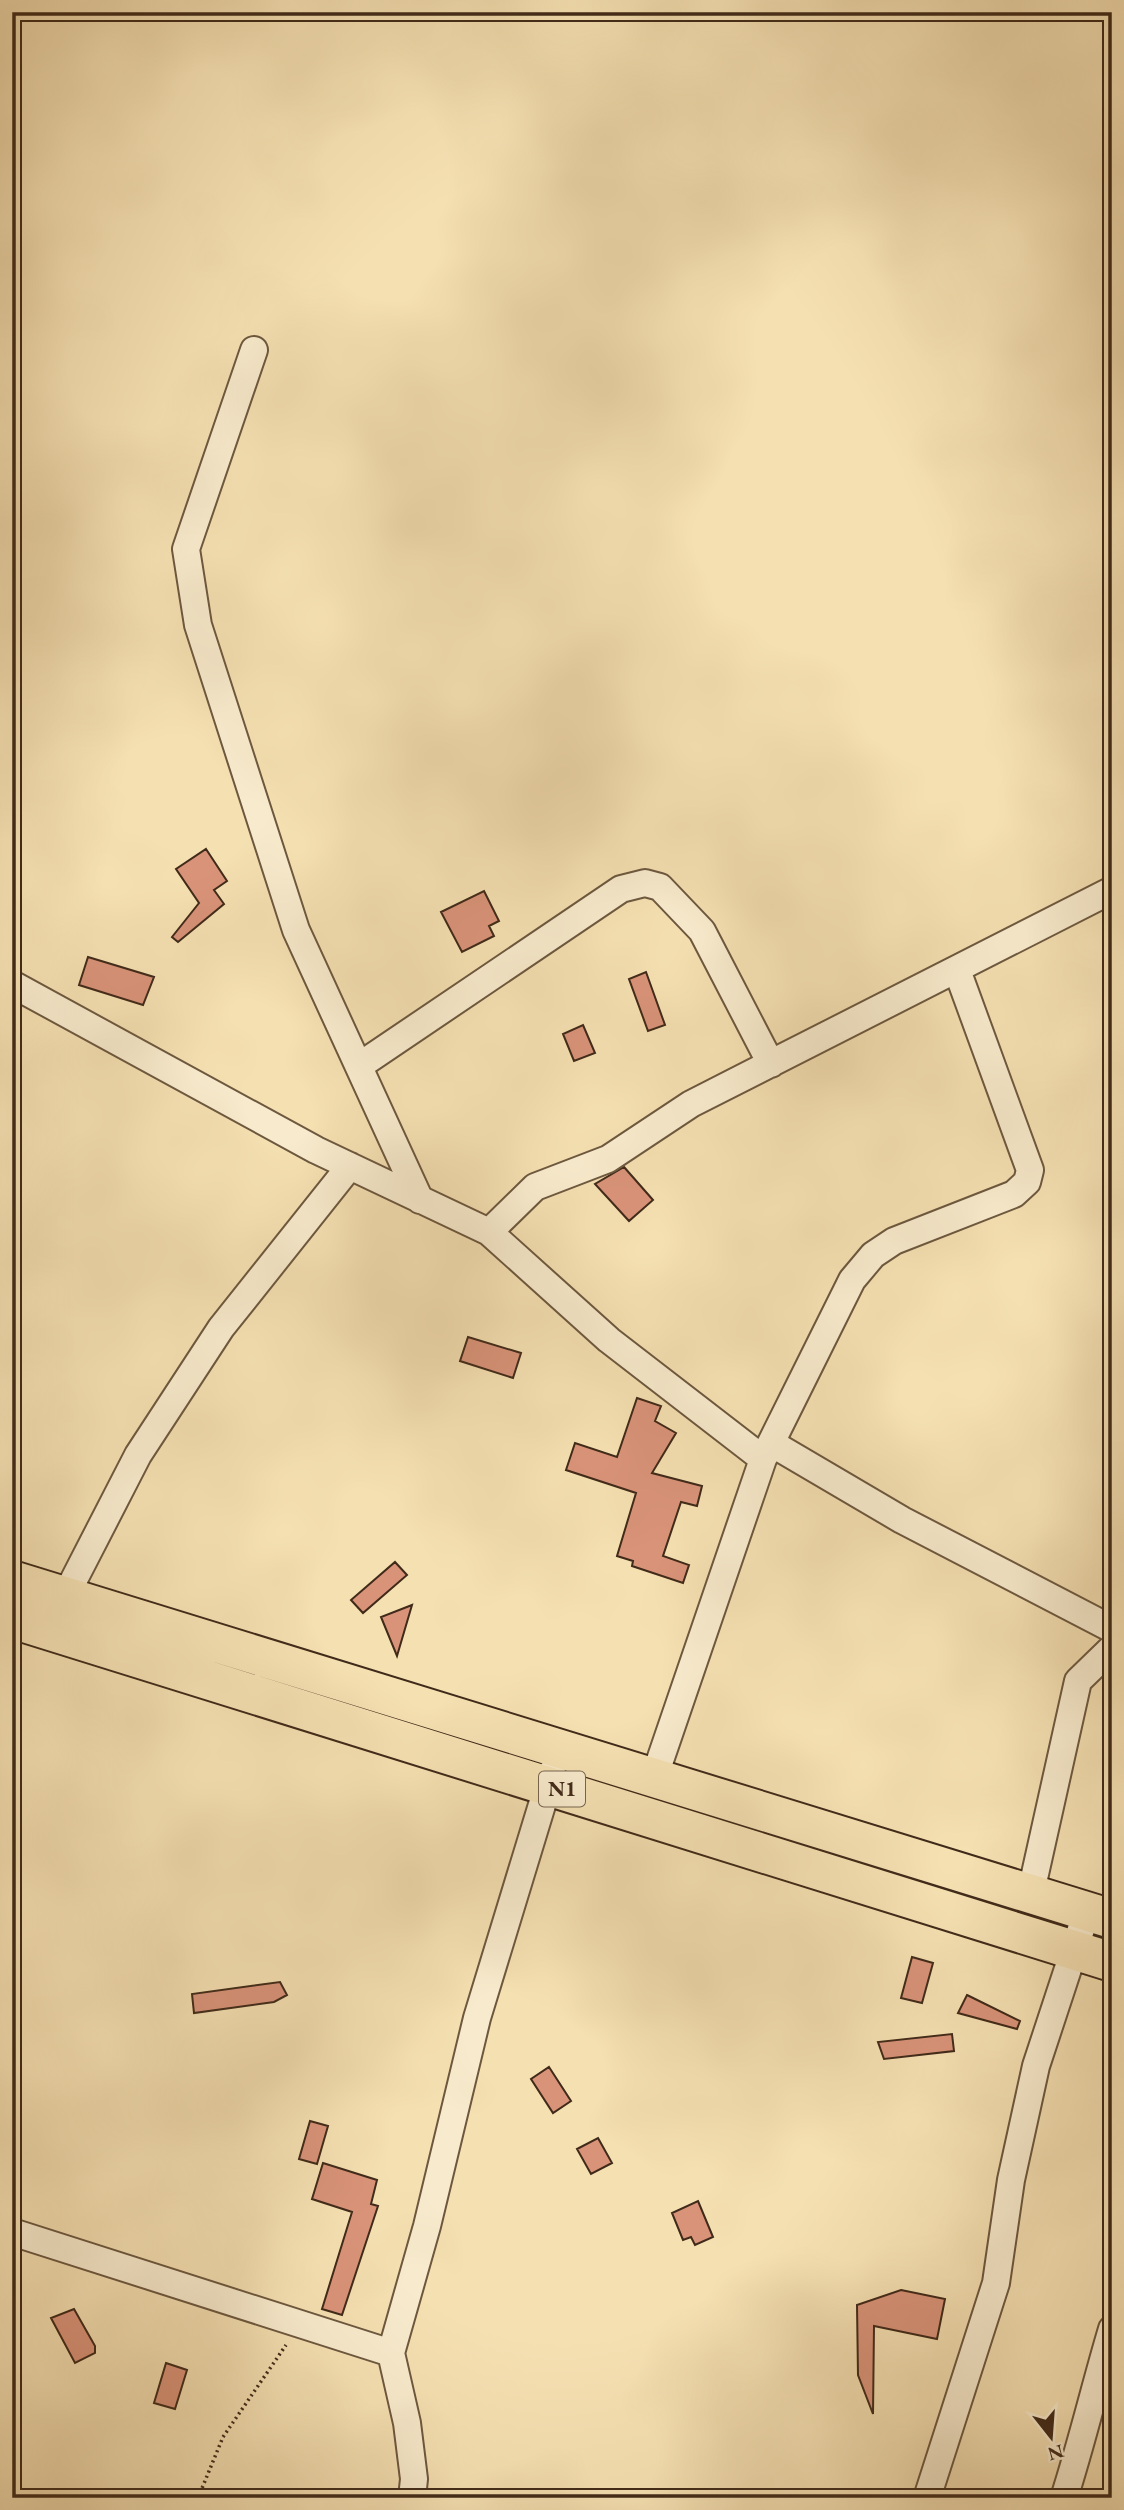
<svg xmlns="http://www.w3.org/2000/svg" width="1124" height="2510" font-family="'EB Garamond',serif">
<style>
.building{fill:#d99379;stroke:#402a19;stroke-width:2}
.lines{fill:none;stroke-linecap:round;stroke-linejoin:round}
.minor-casing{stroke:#6d583f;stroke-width:30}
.highway-casing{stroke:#402a19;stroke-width:42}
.path{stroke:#402a19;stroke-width:3.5;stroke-dasharray:2 3.5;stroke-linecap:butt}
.minor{stroke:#f8ebcd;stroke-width:26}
.highway{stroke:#f5e0b2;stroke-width:38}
.labels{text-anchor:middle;stroke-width:5;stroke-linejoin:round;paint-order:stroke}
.shield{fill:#f8ebcd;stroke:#77644f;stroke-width:2}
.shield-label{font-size:21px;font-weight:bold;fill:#402a19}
</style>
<rect width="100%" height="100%" fill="#f5e0b2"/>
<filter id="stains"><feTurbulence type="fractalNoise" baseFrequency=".00286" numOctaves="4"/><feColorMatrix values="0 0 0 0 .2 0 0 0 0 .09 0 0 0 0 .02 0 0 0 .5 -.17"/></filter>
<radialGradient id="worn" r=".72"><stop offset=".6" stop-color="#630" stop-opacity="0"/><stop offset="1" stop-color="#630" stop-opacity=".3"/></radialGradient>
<!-- building -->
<path class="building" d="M206 849 227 881 214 890 224 904 178 942 172 937 199 903 176 869Z
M484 891 499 921 489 926 494 936 462 952 441 912Z
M88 957 154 977 143 1005 79 985Z
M646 972 665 1025 648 1031 629 979Z
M583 1025 595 1053 574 1061 563 1034Z
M624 1167 653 1200 629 1221 595 1184Z
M468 1337 521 1353 513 1378 460 1361Z
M637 1398 661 1406 655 1421 676 1433 652 1473 702 1486 697 1506 681 1502 663 1556 689 1565 683 1583 632 1566 633 1561 617 1556 636 1493 566 1470 575 1443 617 1457Z
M395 1562 407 1575 363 1613 351 1600Z
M412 1605 397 1656 381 1617Z
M912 1957 933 1963 922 2003 901 1998Z
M280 1982 287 1995 274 2002 194 2013 192 1994Z
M967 1995 1020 2021 1017 2029 958 2013Z
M952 2034 954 2051 884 2059 878 2042Z
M549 2067 571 2101 553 2113 531 2079Z
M310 2121 328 2126 317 2164 299 2159Z
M598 2138 612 2163 591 2174 577 2149Z
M323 2163 377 2180 371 2204 378 2206 342 2315 322 2309 352 2212 312 2199Z
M698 2201 713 2237 695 2245 691 2237 683 2240 672 2213Z
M901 2290 945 2299 937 2339 874 2326 873 2414 858 2375 857 2305Z
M74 2309 95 2346V2353L75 2363 51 2318Z
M166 2363 187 2370 175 2409 154 2403Z"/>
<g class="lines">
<defs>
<path id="minor" d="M254 350 186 549 198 625 296 930 420 1200
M12 984 316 1150 489 1232 609 1340 763 1459 654 1778
M359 1066 621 889 645 883 660 887 702 931 771 1064
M489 1232 535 1187 608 1159 691 1104 1112 890
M771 1443 902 1520 1112 1629
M763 1459 852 1280 873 1255 894 1241 1014 1194 1027 1182 1030 1170 957 970
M65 1597 138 1455 221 1328 350 1166
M1031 1892 1078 1681 1112 1648
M12 2232 391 2353
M412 2498 414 2479 407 2423 391 2353 427 2226 477 2018 552 1772
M927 2498 996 2283 1011 2180 1036 2066 1087 1911
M1064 2498C1082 2442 1095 2386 1112 2329"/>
<path id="highway" d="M12 1580 1112 1919
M12 1619 1112 1962"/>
</defs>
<!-- minor casing -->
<use href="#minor" class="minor-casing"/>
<!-- highway casing -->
<use href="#highway" class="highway-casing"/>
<!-- path -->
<path class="path" d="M198 2498 223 2437 286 2345"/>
<!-- minor -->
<use href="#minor" class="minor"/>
<!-- highway -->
<use href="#highway" class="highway"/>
</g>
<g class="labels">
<!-- shield labels -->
<rect class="shield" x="539" y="1771.5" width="46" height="35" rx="5"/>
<g class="shield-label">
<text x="562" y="1796">N1</text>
</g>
</g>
<!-- margin -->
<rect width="1124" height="2510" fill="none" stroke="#f5e0b2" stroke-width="42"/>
<rect x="14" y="14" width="1096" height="2482" fill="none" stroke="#402a19" stroke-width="3.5"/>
<rect x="21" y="21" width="1082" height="2468" fill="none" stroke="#402a19" stroke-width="2"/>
<!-- north arrow -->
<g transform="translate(1051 2437) rotate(163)" stroke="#f8ebcd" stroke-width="5" paint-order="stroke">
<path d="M0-5L12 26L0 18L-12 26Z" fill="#402a19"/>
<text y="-10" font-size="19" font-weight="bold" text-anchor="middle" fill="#402a19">N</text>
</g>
<rect width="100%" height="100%" filter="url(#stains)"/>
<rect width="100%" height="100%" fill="url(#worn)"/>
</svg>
